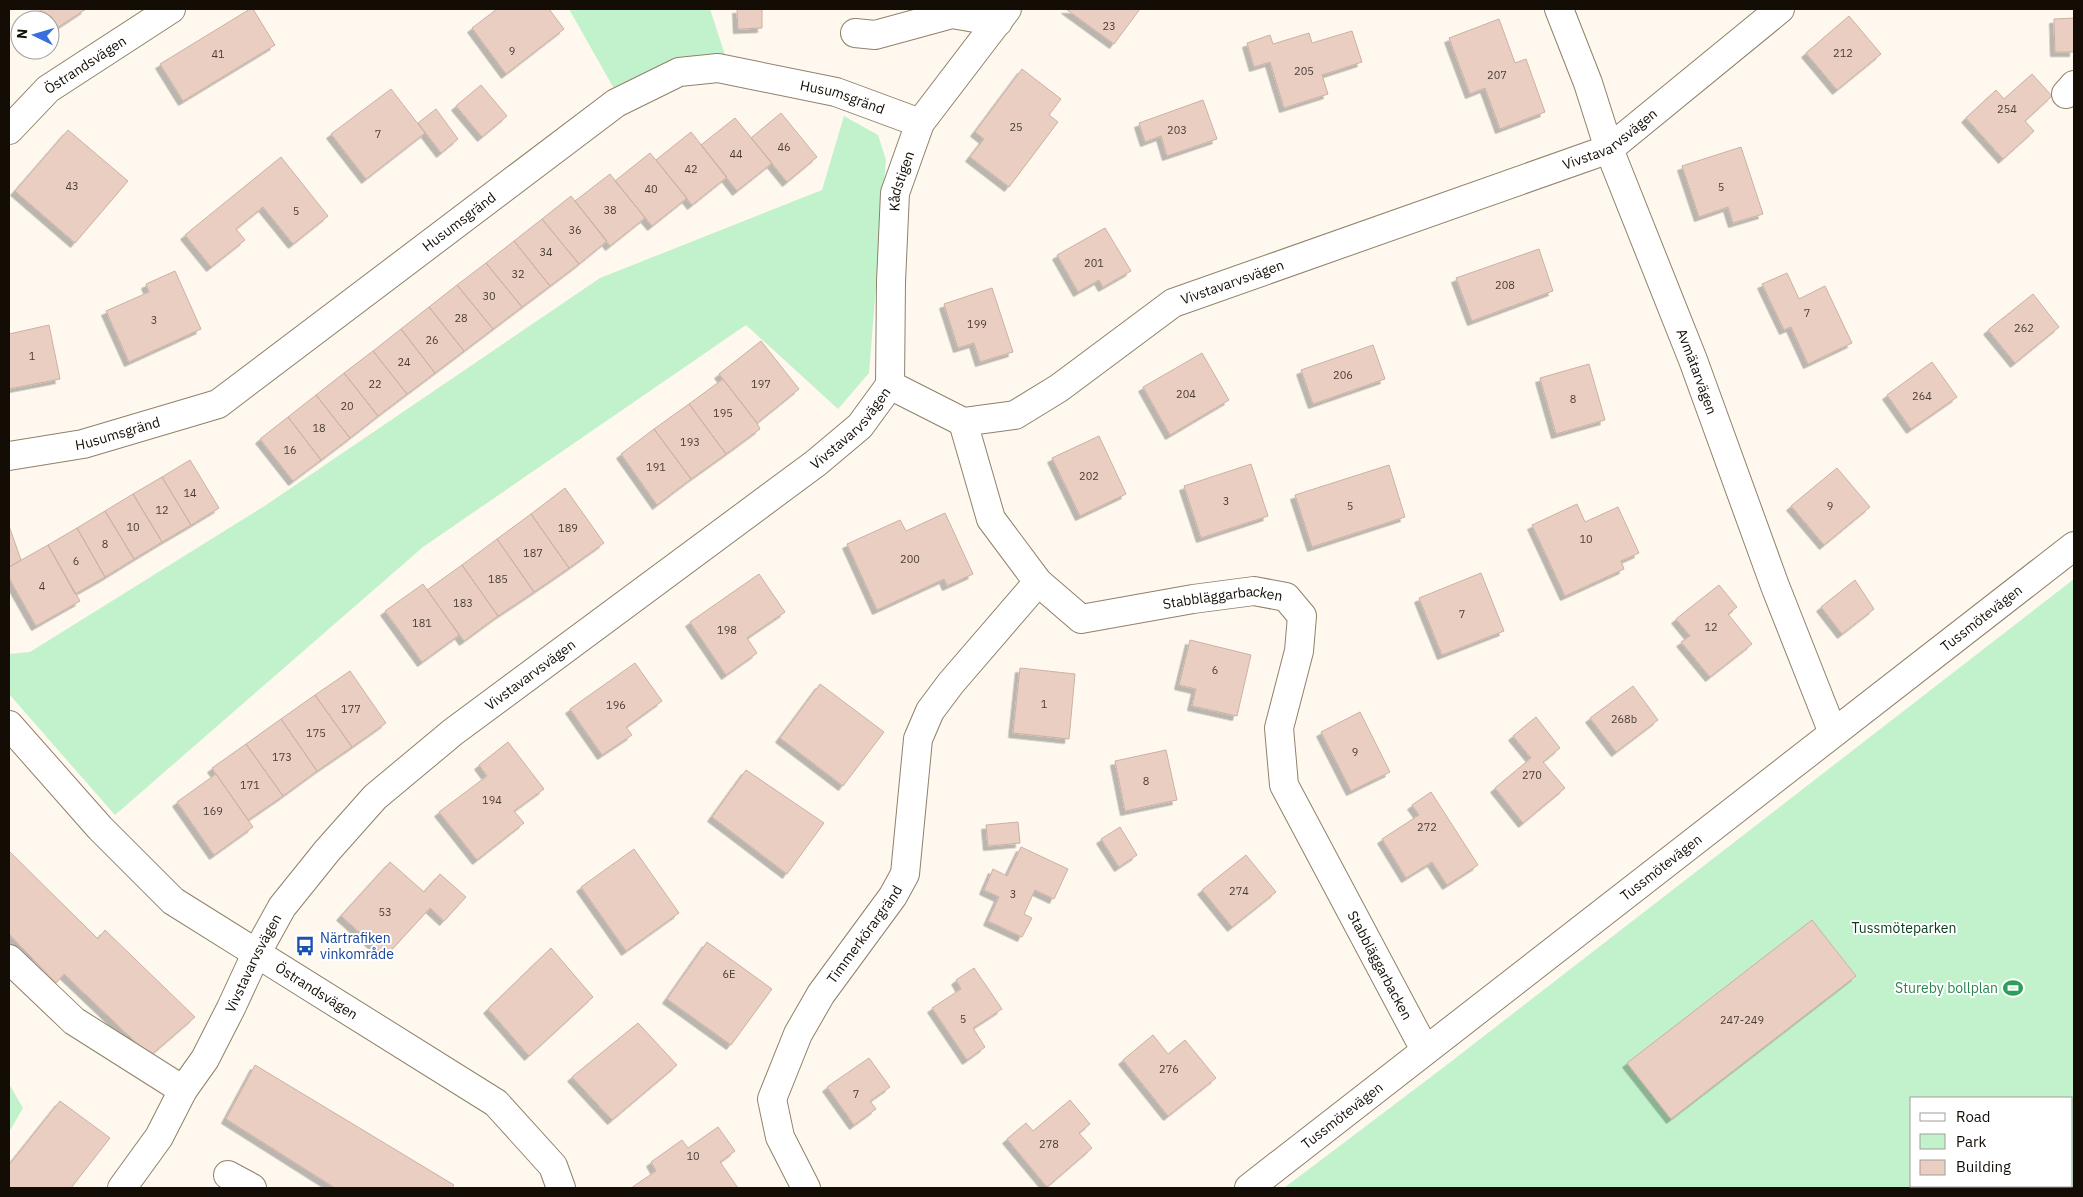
<svg xmlns="http://www.w3.org/2000/svg" width="2083" height="1197" font-family="'IBM Plex Sans',sans-serif">
<style>
.green{fill:#c1f2cb;fill-rule:evenodd}
.building{fill:#ebcec2;stroke:#ccb0a4;filter:url(#shadow)}
.lines{fill:none;stroke-linecap:round;stroke-linejoin:round}
.minor-casing{stroke:#90816a;stroke-width:30}
.minor{stroke:#fff;stroke-width:28}
.labels{text-anchor:middle;stroke-width:4;stroke-linejoin:round;paint-order:stroke}
.number-label{font-size:11px;fill:#493d35}
.street-label{font-size:14px;fill:#130d06;stroke:#fff}
.park-label{font-size:14px;fill:#043c19;stroke:#fff}
.transit-label{font-size:14px;fill:#164399;stroke:#fff;text-anchor:start}
.leisure-label{font-size:14px;fill:#27864d;stroke:#fff;text-anchor:end}
</style>
<defs>
<filter id="shadow"><feDropShadow dx="-4.5" dy="4.5" stdDeviation="0" flood-color="#0004"/></filter>
</defs>
<rect width="100%" height="100%" fill="#fef8ee"/>
<!-- green -->
<path class="green" d="M569 9H710L729 67 617 94Z
M844 116 878 135 886 160 869 373 838 409 746 325 423 547 115 815 9 694V654L30 652 266 505 600 278 822 190Z
M2074 579V1188H1284L1444 1067ZM1912 1098H2072V1186H1912Z
M9 1084 23 1108 9 1132Z"/>
<!-- building -->
<path class="building" d="M39 9H86L54 30 50 25V20H47Z
M250 9H253L275 45 183 101 160 64Z
M497 9H549L564 29 506 74 472 28Z
M737 9H762V28L738 29Z
M1066 9H1140L1114 44Z
M1849 16 1881 54 1837 90 1806 53Z
M2074 18V52H2055L2054 19Z
M1499 19 1515 63 1526 59 1545 112 1500 129 1485 88 1470 94 1449 38Z
M1352 31 1362 62 1322 75 1328 94 1284 108 1270 62 1254 67 1247 43 1270 35 1273 44 1309 33 1312 43Z
M1022 69 1061 99 1049 115 1058 122 1009 187 970 157 984 139 975 132Z
M2032 74 2052 96 2025 121 2034 131 2003 159 1966 118 1996 90 2004 99Z
M481 85 507 116 482 137 456 106Z
M391 89 425 133 366 179 331 134Z
M1203 100 1217 139 1167 156 1161 136 1145 142 1139 123Z
M436 109 458 139 441 153 418 123Z
M781 113 817 157 787 182 751 138Z
M735 118 772 163 737 191 701 145Z
M68 130 128 181 75 243 15 191Z
M691 132 727 177 692 205 656 160Z
M1741 147 1763 214 1733 223 1728 207 1699 217 1682 166Z
M650 153 687 198 652 226 615 181Z
M281 157 328 216 293 244 263 207 236 229 245 240 211 267 185 235Z
M610 174 645 218 610 246 575 201Z
M571 196 607 241 579 264 542 219Z
M542 219 579 264 550 286 514 241Z
M1105 228 1131 271 1103 287 1099 280 1078 292 1057 255Z
M514 241 550 286 522 307 486 263Z
M1539 249 1553 291 1472 321 1456 278Z
M486 263 522 307 493 329 457 285Z
M175 271 201 329 129 362 106 311 149 292 146 284Z
M1787 273 1799 299 1825 286 1852 343 1808 364 1791 327 1784 330 1762 284Z
M457 285 493 329 464 351 429 307Z
M992 288 1013 352 980 362 974 343 958 348 944 304Z
M2033 294 2059 327 2015 363 1988 330Z
M429 307 464 351 435 373 401 329Z
M49 325 60 379 9 389V334Z
M401 329 435 373 407 394 373 351Z
M761 341 799 389 757 423 719 374Z
M1373 345 1385 379 1313 404 1301 370Z
M373 351 407 394 378 416 344 373Z
M1202 353 1229 400 1170 435 1143 387Z
M1932 362 1957 397 1911 429 1887 395Z
M1589 364 1605 420 1556 434 1540 378Z
M344 373 378 416 350 438 316 395Z
M723 379 757 423 760 429 726 454 689 404Z
M316 395 350 438 321 460 288 417Z
M689 404 726 454 691 479 654 429Z
M288 417 321 460 293 481 260 439Z
M654 429 691 479 657 505 621 454Z
M1099 436 1126 494 1080 516 1052 458Z
M190 460 219 508 191 525 162 477Z
M1251 464 1268 516 1201 538 1184 486Z
M1389 465 1405 517 1312 547 1295 495Z
M1837 468 1870 507 1824 545 1791 506Z
M162 477 191 525 162 542 133 494Z
M565 488 604 543 569 568 531 514Z
M133 494 162 542 134 559 105 511Z
M1577 504 1585 522 1618 507 1639 553 1621 561 1624 569 1565 596 1532 525Z
M105 511 134 559 105 577 77 528Z
M945 513 973 574 947 586 944 579 877 610 847 544 900 520 906 531Z
M531 514 569 568 534 592 497 539Z
M9 526 21 560 9 567Z
M77 528 105 577 75 594 48 545Z
M497 539 534 592 498 616 462 565Z
M48 545 80 601 36 626 9 578V567Z
M462 565 498 616 464 641 427 590Z
M1481 573 1504 631 1442 655 1419 598Z
M759 574 785 612 747 638 757 653 726 675 690 622Z
M1855 580 1874 609 1842 634 1821 607Z
M423 584 459 635 422 662 385 611Z
M1719 585 1737 607 1728 614 1752 644 1710 677 1681 642 1690 636 1676 619Z
M1190 640 1251 655 1237 716 1192 706 1196 689 1179 685Z
M635 663 662 701 626 727 632 735 602 755 570 709Z
M1020 668 1075 674 1069 739 1013 733Z
M350 671 386 723 352 747 315 695Z
M820 684 884 732 843 786 780 738Z
M1633 686 1658 720 1616 752 1590 718Z
M315 695 352 747 317 771 281 719Z
M1360 712 1390 772 1351 791 1321 732Z
M1536 717 1560 748 1543 762 1565 788 1523 823 1495 788 1531 758 1513 736Z
M281 719 317 771 283 796 246 744Z
M508 742 544 789 514 811 524 823 477 860 439 812 487 776 479 765Z
M246 744 283 796 248 820 212 768Z
M1166 750 1177 800 1125 811 1115 761Z
M746 770 824 823 787 874 712 817Z
M216 774 253 827 214 855 177 802Z
M1431 792 1478 865 1447 885 1432 862 1406 878 1382 839 1419 815 1412 805Z
M1018 822 1020 843 988 846 986 825Z
M1120 827 1137 855 1119 867 1101 839Z
M1021 847 1068 869 1054 899 1035 890 1024 914 1032 918 1022 937 988 921 999 897 984 890 993 869 1007 876Z
M634 849 679 913 626 951 581 887Z
M9 851 98 939 105 930 195 1017 150 1056 64 974 56 983 9 934Z
M1246 855 1276 892 1232 927 1202 890Z
M390 862 424 892 440 874 466 897 444 921 430 908 386 956 341 916Z
M1812 920 1856 976 1671 1119 1627 1063Z
M707 942 772 989 731 1045 667 999Z
M551 948 593 997 529 1056 488 1009Z
M974 968 1002 1009 973 1028 985 1047 967 1060 932 1008 961 989 956 980Z
M638 1023 677 1065 612 1120 572 1077Z
M1153 1035 1168 1054 1185 1040 1216 1078 1168 1116 1123 1060Z
M869 1058 890 1087 870 1101 876 1109 854 1125 827 1087Z
M255 1065 454 1185 452 1188H335L226 1119Z
M1070 1100 1090 1124 1079 1133 1092 1148 1047 1187 1007 1139 1026 1123 1033 1131Z
M60 1101 110 1138 71 1188H9V1165Z
M718 1127 735 1151 720 1162 738 1188H631L656 1171 651 1162 682 1140 688 1148Z"/>
<g class="lines">
<defs>
<g id="minor">
<path id="s1" d="M1559 9 1588 83 1609 149 1693 360 1775 586 1833 733"/>
<path d="M855 33 875 35 952 14 998 22"/>
<path d="M2066 94 2074 85"/>
<path id="s2" d="M9 130 48 89 171 9"/>
<path id="s3" d="M890 385 891 282 895 193 920 123 1007 9"/>
<path id="s4" d="M963 422 991 519 1038 582 1081 619 1193 599 1254 591 1286 597 1302 616 1299 651 1279 728 1284 785 1425 1050"/>
<path id="s5" d="M9 456 83 444 218 404 616 103 679 72 718 68 836 92 920 123"/>
<path id="s6" d="M9 725 100 828 173 901 496 1103 553 1166 561 1188"/>
<path d="M9 959 74 1021 183 1090"/>
<path d="M228 1175 252 1188"/>
<path id="s7" d="M122 1188 159 1137 183 1090 205 1059 231 1008 256 954 282 907 327 851 375 797 453 732 816 463 860 426 890 385 963 422 1015 415 1059 388 1173 303 1609 149 1780 9"/>
<path id="s8" d="M806 1188 780 1137 772 1099 798 1034 821 994 893 896 905 874 918 739 930 711 951 683 1038 582"/>
<path id="s9" d="M1249 1188 2074 546"/>
</g>
</defs>
<!-- minor casing -->
<use href="#minor" class="minor-casing"/>
<!-- minor -->
<use href="#minor" class="minor"/>
</g>
<!-- icons -->
<defs>
<symbol id="bus-bare" viewBox="-9 -9 18 18"><path d="M-5-6H5V4H4V6H2V4H-2V6H-4V4H-5ZM-3.5-4V0h7V-4ZM-3.5 1.2v1.5H-2V1.2ZM2 1.2v1.5H3.5V1.2Z" fill="#1a4fb4" stroke="#fff" stroke-width="2.5" paint-order="stroke"/></symbol>
<symbol id="stadium-bare" viewBox="-9 -9 18 18"><path d="M0-5a6.5 5 0 1 0 0 10a6.5 5 0 1 0 0-10ZM-3.5-1.8h7v3.6h-7Z" fill="#2e9e5b" stroke="#fff" stroke-width="2.5" paint-order="stroke"/></symbol>
</defs>
<g fill-rule="evenodd">
<use href="#bus-bare" x="291" y="932" width="28" height="28"/>
<use href="#stadium-bare" x="1999" y="974" width="28" height="28"/>
</g>
<g class="labels">
<!-- number labels -->
<g class="number-label">
<text x="1109" y="30">23</text>
<text x="512" y="55">9</text>
<text x="1843" y="57">212</text>
<text x="218" y="58">41</text>
<text x="1304" y="75">205</text>
<text x="1497" y="79">207</text>
<text x="2007" y="113">254</text>
<text x="1016" y="131">25</text>
<text x="1177" y="134">203</text>
<text x="378" y="138">7</text>
<text x="784" y="151">46</text>
<text x="736" y="158">44</text>
<text x="691" y="173">42</text>
<text x="72" y="190">43</text>
<text x="1721" y="191">5</text>
<text x="651" y="193">40</text>
<text x="610" y="214">38</text>
<text x="296" y="215">5</text>
<text x="575" y="234">36</text>
<text x="546" y="256">34</text>
<text x="1094" y="267">201</text>
<text x="518" y="278">32</text>
<text x="1505" y="289">208</text>
<text x="489" y="300">30</text>
<text x="1807" y="317">7</text>
<text x="461" y="322">28</text>
<text x="154" y="324">3</text>
<text x="977" y="328">199</text>
<text x="2024" y="332">262</text>
<text x="432" y="344">26</text>
<text x="32" y="360">1</text>
<text x="404" y="366">24</text>
<text x="1343" y="379">206</text>
<text x="375" y="388">22</text>
<text x="761" y="388">197</text>
<text x="1186" y="398">204</text>
<text x="1922" y="400">264</text>
<text x="1573" y="403">8</text>
<text x="347" y="410">20</text>
<text x="723" y="417">195</text>
<text x="319" y="432">18</text>
<text x="690" y="446">193</text>
<text x="290" y="454">16</text>
<text x="656" y="471">191</text>
<text x="1089" y="480">202</text>
<text x="190" y="497">14</text>
<text x="1226" y="505">3</text>
<text x="1350" y="510">5</text>
<text x="1830" y="510">9</text>
<text x="162" y="514">12</text>
<text x="133" y="531">10</text>
<text x="568" y="532">189</text>
<text x="1586" y="543">10</text>
<text x="105" y="548">8</text>
<text x="533" y="557">187</text>
<text x="910" y="563">200</text>
<text x="76" y="565">6</text>
<text x="498" y="583">185</text>
<text x="42" y="590">4</text>
<text x="463" y="607">183</text>
<text x="1462" y="618">7</text>
<text x="422" y="627">181</text>
<text x="1711" y="631">12</text>
<text x="727" y="634">198</text>
<text x="1215" y="674">6</text>
<text x="1044" y="708">1</text>
<text x="616" y="709">196</text>
<text x="351" y="713">177</text>
<text x="1624" y="723">268b</text>
<text x="316" y="737">175</text>
<text x="1355" y="756">9</text>
<text x="282" y="761">173</text>
<text x="1532" y="779">270</text>
<text x="1146" y="785">8</text>
<text x="250" y="789">171</text>
<text x="492" y="804">194</text>
<text x="213" y="815">169</text>
<text x="1427" y="831">272</text>
<text x="1239" y="895">274</text>
<text x="1013" y="898">3</text>
<text x="385" y="916">53</text>
<text x="729" y="978">6E</text>
<text x="963" y="1023">5</text>
<text x="1742" y="1024">247-249</text>
<text x="1169" y="1073">276</text>
<text x="856" y="1098">7</text>
<text x="1049" y="1148">278</text>
<text x="693" y="1160">10</text>
</g>
<!-- street labels -->
<g class="street-label">
<text dy="5" stroke="none"><textPath href="#s2" startOffset="101">Östrandsvägen</textPath></text>
<text dy="5" stroke="none"><textPath href="#s5" startOffset="952">Husumsgränd</textPath></text>
<text dy="5" stroke="none"><textPath href="#s7" startOffset="1926">Vivstavarvsvägen</textPath></text>
<text dy="5" stroke="none"><textPath href="#s3" startOffset="205">Kådstigen</textPath></text>
<text dy="5" stroke="none"><textPath href="#s5" startOffset="518">Husumsgränd</textPath></text>
<text dy="5" stroke="none"><textPath href="#s7" startOffset="1521">Vivstavarvsvägen</textPath></text>
<text dy="5" stroke="none"><textPath href="#s1" startOffset="388">Avmätarvägen</textPath></text>
<text dy="5" stroke="none"><textPath href="#s7" startOffset="1071">Vivstavarvsvägen</textPath></text>
<text dy="5" stroke="none"><textPath href="#s5" startOffset="111">Husumsgränd</textPath></text>
<text dy="5" stroke="none"><textPath href="#s4" startOffset="380">Stabbläggarbacken</textPath></text>
<text dy="5" stroke="none"><textPath href="#s9" startOffset="928">Tussmötevägen</textPath></text>
<text dy="5" stroke="none"><textPath href="#s7" startOffset="666">Vivstavarvsvägen</textPath></text>
<text dy="5" stroke="none"><textPath href="#s9" startOffset="522">Tussmötevägen</textPath></text>
<text dy="5" stroke="none"><textPath href="#s8" startOffset="286">Timmerkörargränd</textPath></text>
<text dy="5" stroke="none"><textPath href="#s7" startOffset="261">Vivstavarvsvägen</textPath></text>
<text dy="5" stroke="none"><textPath href="#s4" startOffset="845">Stabbläggarbacken</textPath></text>
<text dy="5" stroke="none"><textPath href="#s6" startOffset="410">Östrandsvägen</textPath></text>
<text dy="5" stroke="none"><textPath href="#s9" startOffset="118">Tussmötevägen</textPath></text>
</g>
<!-- park labels -->
<g class="park-label">
<text x="1904" y="933">Tussmöteparken</text>
</g>
<!-- transit labels -->
<g class="transit-label">
<text x="320" y="943">Närtrafiken<tspan x="320" dy="16">vinkområde</tspan></text>
</g>
<!-- leisure labels -->
<g class="leisure-label">
<text x="1998" y="993">Stureby bollplan</text>
</g>
</g>
<!-- border -->
<rect width="2083" height="1197" fill="none" stroke="#130d06" stroke-width="20"/>
<!-- legend -->
<rect x="1910" y="1097" width="162" height="90" fill="#ffffff" stroke="#a19e9b"/>
<rect x="1920" y="1113" width="25" height="8" fill="#ffffff" stroke="#a19e9b"/>
<text x="1956" y="1122" font-size="15" fill="#130d06">Road</text>
<rect x="1920" y="1134" width="25" height="15" fill="#c1f2cb" stroke="#a19e9b"/>
<text x="1956" y="1147" font-size="15" fill="#130d06">Park</text>
<rect x="1920" y="1160" width="25" height="15" fill="#ebcec2" stroke="#a19e9b"/>
<text x="1956" y="1172" font-size="15" fill="#130d06">Building</text>
<!-- north arrow -->
<g transform="translate(35 35) rotate(275)"><circle r="24" fill="#ffffff" stroke="#a19e9b"/>
<path d="M0-4L9 19L0 12L-9 19Z" fill="#386edd"/>
<text y="-8" font-size="14" font-weight="bold" text-anchor="middle" fill="#130d06">N</text>
</g>
</svg>
